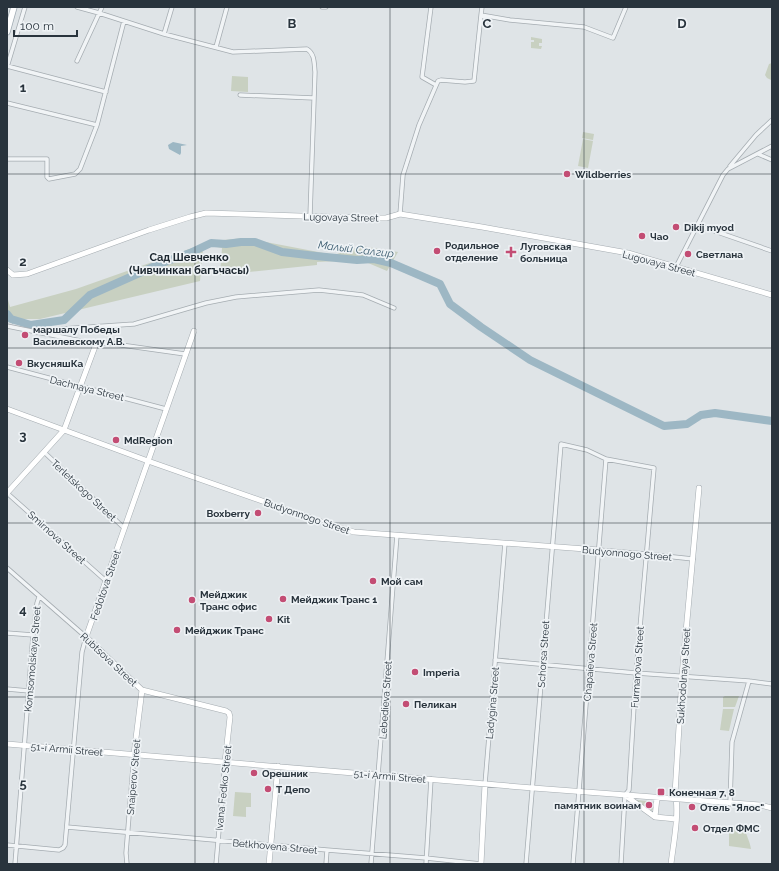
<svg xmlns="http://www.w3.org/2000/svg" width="779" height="871" font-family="Raleway,sans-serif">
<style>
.green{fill:#c8d0c1}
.water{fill:#9db7c4}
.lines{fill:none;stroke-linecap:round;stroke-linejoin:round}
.river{stroke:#9db7c4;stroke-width:8}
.street-casing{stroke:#a5acb1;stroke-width:5}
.secondary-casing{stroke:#a5acb1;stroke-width:6}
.primary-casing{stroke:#9faab2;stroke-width:7}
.street{stroke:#f1f4f6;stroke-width:3.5}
.secondary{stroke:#fff;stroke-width:5}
.primary{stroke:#fff;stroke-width:5.5}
.grid{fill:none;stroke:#29343d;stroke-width:1;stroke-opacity:0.55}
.poi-dot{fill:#c34d74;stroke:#eef2f5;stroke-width:1.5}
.labels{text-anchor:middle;stroke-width:3.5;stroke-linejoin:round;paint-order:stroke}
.poi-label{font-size:10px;font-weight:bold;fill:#29343d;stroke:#eef2f5;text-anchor:start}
.street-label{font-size:10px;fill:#29343d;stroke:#eef2f5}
.water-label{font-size:11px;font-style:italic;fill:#37596d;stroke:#eef2f5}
.neighbourhood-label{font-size:11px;font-weight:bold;fill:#1b252e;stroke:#eef2f5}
.grid-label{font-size:13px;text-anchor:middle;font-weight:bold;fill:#29343d;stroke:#eef2f5;stroke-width:3.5;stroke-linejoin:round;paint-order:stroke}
</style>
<rect width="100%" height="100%" fill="#dfe4e7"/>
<!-- green -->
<path class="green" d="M531 37 542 39V43H539V46H542L541 49 531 48V42H534V40H531Z
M772 63V80H771L767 78 765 75 769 64Z
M232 76 248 77V92L231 91Z
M583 132 594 134 593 140 582 138Z
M583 139 593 141 588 168 578 166Z
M245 238 334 255 361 246 398 252 387 271 361 260 317 262V265L220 275 222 248 212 246 203 249 200 281 40 319H16L7 310V296L10 307 76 289 212 241Z
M725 696H739L735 707H723V697Z
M723 709H734L729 731 720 730Z
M235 792 251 793V807H246V817L233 816Z
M636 800 648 801V805H654V808L651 811Z
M729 826 745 828C746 836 750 841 751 849L729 846Z"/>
<!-- water -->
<path class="water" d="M173 142 187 145 181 146V153L180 155 169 149 168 145Z
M7 310 16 319 13 324 7 319Z"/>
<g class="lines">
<!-- river -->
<path class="river" d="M7 314 11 319 31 325 64 320 90 295 162 263 190 253 211 243 226 244 241 242H255L282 252 316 256 357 260 374 259 391 263 440 284 450 304 481 327 530 360 664 426 687 424 701 415 715 413 772 421"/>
<defs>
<path id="street" d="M77 7 99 13 164 34 233 52 307 49C315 54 314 63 315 72L310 216
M322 7H326
M431 7 422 77 436 85
M481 15 482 7
M164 34 172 7
M216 47 227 7
M77 61 102 7
M7 66 106 92
M7 67 25 7
M240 95 314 98
M7 103 97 125
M758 154 772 160
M7 159H47V177L49 179 75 174 80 169 97 125 124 21
M730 166 756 135 772 120
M400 214 403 175 419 125 438 81 441 80 465 82 474 81 481 15 510 20 584 27 613 38 626 7
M697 225 772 251
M676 267 723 175 728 169 772 146
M7 326 96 344 107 343 185 354
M31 331 134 324 206 303 236 297 319 290 363 295 394 308
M7 367 166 409
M44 452 124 528
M7 493 106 581
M599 550 646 554 693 559
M7 568 86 637 82 652 65 845 63 848 59 850 7 845
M7 633 33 635
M495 660 636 673 749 681 772 684
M7 689 29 691
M485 784 505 543
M730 804 732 742 749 681
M67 827 327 850 426 858 481 864
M15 864 33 635 37 603 39 597
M127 864 126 853 134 754
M216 864 225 762
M326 864 327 850
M371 864 397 535
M426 864 431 779
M526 864 561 444 587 450 606 459 654 468 636 673 629 790 625 795 621 864
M573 864 606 459"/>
<path id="secondary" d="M7 270 13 275 27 274 149 230 190 217 206 213 362 218H386L400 214 482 227 628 253 772 295
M194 331 86 637 142 690 226 711 229 713 230 717 225 762
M7 409 148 461 322 522 354 532 599 550
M7 493 64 430 96 344
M7 744 533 788 760 805 772 808
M134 754 142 690
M626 796 655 817 676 819
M655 817 657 798
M269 864 278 766
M481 864 485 784
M671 864C673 846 680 811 675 794L682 676 699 488"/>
<path id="primary" d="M7 32 14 7"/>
</defs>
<!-- street casing -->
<use href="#street" class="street-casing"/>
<!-- secondary casing -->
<use href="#secondary" class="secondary-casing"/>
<!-- primary casing -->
<use href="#primary" class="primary-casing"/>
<!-- street -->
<use href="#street" class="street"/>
<!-- secondary -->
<use href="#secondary" class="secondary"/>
<!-- primary -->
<use href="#primary" class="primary"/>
</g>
<!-- grid -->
<path class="grid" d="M195 7V864M390 7V864M584 7V864M7 174H772M7 348H772M7 523H772M7 697H772"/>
<!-- markers -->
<g class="poi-dot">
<circle cx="567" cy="174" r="4"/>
<circle cx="676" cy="227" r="4"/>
<circle cx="642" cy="236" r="4"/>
<circle cx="437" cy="251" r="4"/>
<path d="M509 246h4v4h4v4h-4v4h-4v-4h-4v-4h4z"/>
<circle cx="688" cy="254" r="4"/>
<circle cx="25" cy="335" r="4"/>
<circle cx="19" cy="363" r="4"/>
<circle cx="116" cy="440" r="4"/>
<circle cx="258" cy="513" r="4"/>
<circle cx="373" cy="581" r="4"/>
<circle cx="283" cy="599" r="4"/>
<circle cx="192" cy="600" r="4"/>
<circle cx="269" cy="619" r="4"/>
<circle cx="177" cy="630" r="4"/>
<circle cx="415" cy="672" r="4"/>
<circle cx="406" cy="704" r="4"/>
<circle cx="254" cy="773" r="4"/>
<circle cx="268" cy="789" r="4"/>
<rect x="657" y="788" width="8" height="8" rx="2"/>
<circle cx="649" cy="805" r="4"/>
<circle cx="692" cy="807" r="4"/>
<circle cx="695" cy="828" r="4"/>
</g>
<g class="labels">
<!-- poi labels -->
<g class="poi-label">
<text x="575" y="178">Wildberries</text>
<text x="684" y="231">Dikij myod</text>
<text x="650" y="240">Чао</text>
<text x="445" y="249">Родильное<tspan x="445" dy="12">отделение</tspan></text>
<text x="520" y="250">Луговская<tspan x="520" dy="12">больница</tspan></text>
<text x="696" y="258">Светлана</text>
<text x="33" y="333">маршалу Победы<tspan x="33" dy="12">Василевскому А.В.</tspan></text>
<text x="27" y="367">ВкусняшКа</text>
<text x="124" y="444">MdRegion</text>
<text x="250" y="517" text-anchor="end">Boxberry</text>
<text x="381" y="585">Мой сам</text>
<text x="200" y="598">Мейджик<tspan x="200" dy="12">Транс офис</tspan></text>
<text x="291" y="603">Мейджик Транс 1</text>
<text x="277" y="623">Kit</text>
<text x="185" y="634">Мейджик Транс</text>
<text x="423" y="676">Imperia</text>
<text x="414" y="708">Пеликан</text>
<text x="262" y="777">Орешник</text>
<text x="276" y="793">Т Депо</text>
<text x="669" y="796">Конечная 7, 8</text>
<text x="641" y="809" text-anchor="end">памятник воинам</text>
<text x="700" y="811">Отель "Ялос"</text>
<text x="703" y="832">Отдел ФМС</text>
</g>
<!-- street labels -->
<g class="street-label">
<text transform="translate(341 217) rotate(1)" y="4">Lugovaya Street</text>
<text transform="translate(659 263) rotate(15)" y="4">Lugovaya Street</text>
<text transform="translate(87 388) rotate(14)" y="4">Dachnaya Street</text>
<text transform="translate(84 490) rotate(43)" y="4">Terletskogo Street</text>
<text transform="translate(307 516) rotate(19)" y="4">Budyonnogo Street</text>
<text transform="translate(57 537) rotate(42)" y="4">Smirnova Street</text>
<text transform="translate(627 553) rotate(5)" y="4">Budyonnogo Street</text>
<text transform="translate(105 585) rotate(-71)" y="4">Fedotova Street</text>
<text transform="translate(543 654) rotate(-86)" y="4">Schorsa Street</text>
<text transform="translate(32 659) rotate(-85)" y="4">Komsomolskaya Street</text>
<text transform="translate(109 659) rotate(43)" y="4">Rubtsova Street</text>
<text transform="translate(590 662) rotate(-85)" y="4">Chapaieva Street</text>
<text transform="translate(637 667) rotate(-86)" y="4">Furmanova Street</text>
<text transform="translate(683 676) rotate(-86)" y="4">Sukhodolnaya Street</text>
<text transform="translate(385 700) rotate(-86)" y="4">Lebedieva Street</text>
<text transform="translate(492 703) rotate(-85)" y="4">Ladygina Street</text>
<text transform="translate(67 749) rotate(5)" y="4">51-i Armii Street</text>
<text transform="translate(390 776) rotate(5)" y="4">51-i Armii Street</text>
<text transform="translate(133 777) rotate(-85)" y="4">Snaiperov Street</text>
<text transform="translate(223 788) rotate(-84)" y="4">Ivana Fedko Street</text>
<text transform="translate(275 846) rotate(5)" y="4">Betkhovena Street</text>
</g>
<!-- water labels -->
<g class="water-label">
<text transform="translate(356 249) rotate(7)" y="4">Малый Салгир</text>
</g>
<!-- neighbourhood labels -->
<g class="neighbourhood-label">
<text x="189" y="261">Сад Шевченко<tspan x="189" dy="13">(Чивчинкан багъчасы)</tspan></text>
</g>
</g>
<g class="grid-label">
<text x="292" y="28">B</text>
<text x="487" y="28">C</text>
<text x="682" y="28">D</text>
<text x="23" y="92">1</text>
<text x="23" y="266">2</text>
<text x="23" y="440">3</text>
<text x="23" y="614">4</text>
<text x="23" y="788">5</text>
</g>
<!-- border -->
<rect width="779" height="871" fill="none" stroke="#29343d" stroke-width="16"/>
<!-- scale -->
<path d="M14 30v6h63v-6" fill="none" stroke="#29343d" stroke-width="2"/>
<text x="20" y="30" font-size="12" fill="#29343d" stroke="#eef2f5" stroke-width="3" paint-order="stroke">100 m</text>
</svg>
